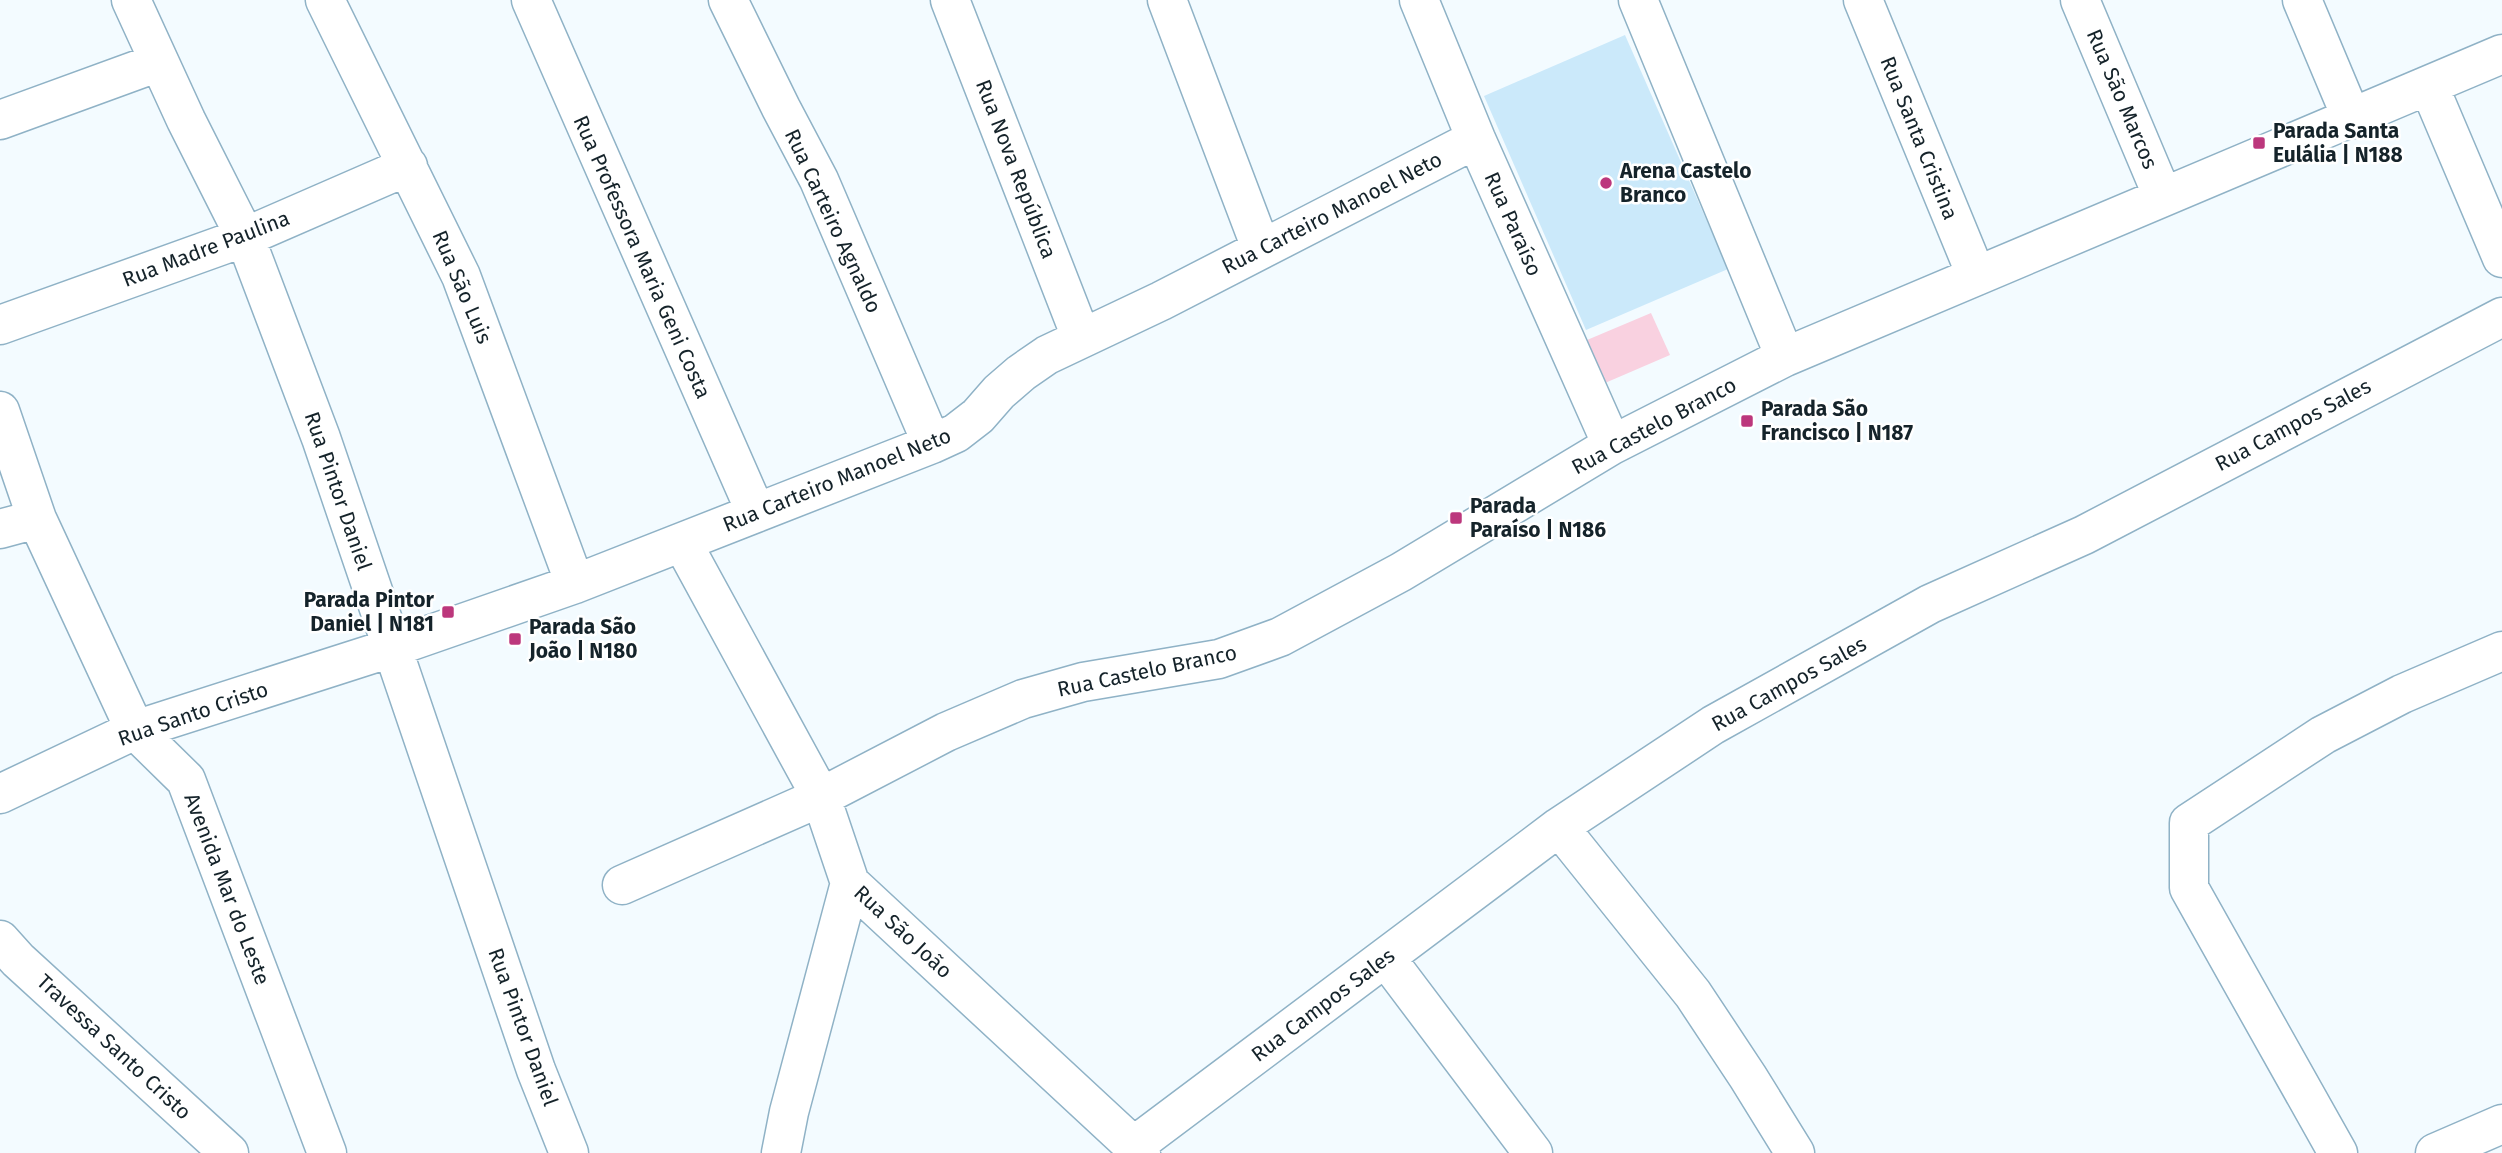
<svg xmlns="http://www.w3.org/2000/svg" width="2502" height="1153" font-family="'Fira Sans',sans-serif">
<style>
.green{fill:#cbe9fa}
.building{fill:#f9d1e0}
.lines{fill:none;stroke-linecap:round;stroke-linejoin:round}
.minor-casing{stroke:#8fb2c6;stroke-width:41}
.minor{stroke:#fff;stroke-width:38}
.poi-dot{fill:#bc377c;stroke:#fff;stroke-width:2.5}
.labels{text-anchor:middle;stroke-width:5;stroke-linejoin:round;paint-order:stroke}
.street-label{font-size:21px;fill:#15232a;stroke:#fff}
.poi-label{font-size:21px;font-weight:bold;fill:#15232a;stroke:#fff;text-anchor:start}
</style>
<rect width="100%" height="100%" fill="#f3fbff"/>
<!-- green -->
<path class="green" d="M1625 35 1728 269 1586 330 1484 96Z"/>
<!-- building -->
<path class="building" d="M1651 313 1670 355 1605 383 1587 340Z"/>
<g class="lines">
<defs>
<path id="minor" d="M131 0 186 120 245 237 321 438 536 1070 569 1153
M325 0 461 276 575 584
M531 0 756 513
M728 0 781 108 819 180 932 444
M950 0 1081 337
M1167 0 1261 248
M1419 0 1476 139 1612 445
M1638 0 1785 357
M1863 0 1976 275
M2080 0 2163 197
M2302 0 2352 119
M2429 86 2502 258
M0 120 159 62
M0 325 245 237 408 166
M0 411 37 519 135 730 186 780 327 1153
M0 529 37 519
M683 544 821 797 850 883 1141 1153
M0 794 135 730 391 648 575 584 932 444 956 433 978 416 999 392 1021 373 1047 355 1161 301 1476 139
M1559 827 1693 994 1748 1077 1795 1153
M622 885 821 797 946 732 1023 699 1083 682 1219 659 1280 637 1401 572 1612 445 1785 357 2502 54
M0 940 18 960 229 1153
M1386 958 1533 1153
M1134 1146 1559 827 1713 725 1930 604 2084 535 2502 317
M781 1153 789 1112 850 883
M2338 1153 2189 888V823L2323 735 2402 694 2502 651
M2435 1153 2502 1124"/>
</defs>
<!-- minor casing -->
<use href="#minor" class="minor-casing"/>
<!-- minor -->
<use href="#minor" class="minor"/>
</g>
<!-- markers -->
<g class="poi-dot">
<rect x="2252" y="136" width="14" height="14" rx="3.5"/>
<circle cx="1606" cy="183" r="7"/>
<rect x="1740" y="414" width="14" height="14" rx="3.5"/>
<rect x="1449" y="511" width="14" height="14" rx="3.5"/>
<rect x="441" y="605" width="14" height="14" rx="3.5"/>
<rect x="508" y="632" width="14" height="14" rx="3.5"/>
</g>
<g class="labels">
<!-- street labels -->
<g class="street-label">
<text transform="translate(2122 99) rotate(67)" y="7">Rua São Marcos</text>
<text transform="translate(1919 138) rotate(68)" y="7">Rua Santa Cristina</text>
<text transform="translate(1016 169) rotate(69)" y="7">Rua Nova República</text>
<text transform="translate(1332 213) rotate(-27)" y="7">Rua Carteiro Manoel Neto</text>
<text transform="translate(833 221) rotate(65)" y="7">Rua Carteiro Agnaldo</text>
<text transform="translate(1513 224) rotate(66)" y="7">Rua Paraíso</text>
<text transform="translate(206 249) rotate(-21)" y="7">Rua Madre Paulina</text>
<text transform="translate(642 257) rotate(66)" y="7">Rua Professora Maria Geni Costa</text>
<text transform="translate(462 287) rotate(67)" y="7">Rua São Luis</text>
<text transform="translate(2293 425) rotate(-28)" y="7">Rua Campos Sales</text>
<text transform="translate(1654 426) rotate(-28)" y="7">Rua Castelo Branco</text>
<text transform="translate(837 480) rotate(-22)" y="7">Rua Carteiro Manoel Neto</text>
<text transform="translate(338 491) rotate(71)" y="7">Rua Pintor Daniel</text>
<text transform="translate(1147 671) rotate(-12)" y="7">Rua Castelo Branco</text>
<text transform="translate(1789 684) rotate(-29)" y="7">Rua Campos Sales</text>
<text transform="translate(193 714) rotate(-19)" y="7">Rua Santo Cristo</text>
<text transform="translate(227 889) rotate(69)" y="7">Avenida Mar do Leste</text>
<text transform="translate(903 932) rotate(43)" y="7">Rua São João</text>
<text transform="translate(1323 1005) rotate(-37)" y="7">Rua Campos Sales</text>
<text transform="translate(523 1027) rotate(70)" y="7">Rua Pintor Daniel</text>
<text transform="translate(114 1047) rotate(43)" y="7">Travessa Santo Cristo</text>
</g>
<!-- poi labels -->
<g class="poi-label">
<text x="2273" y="138">Parada Santa<tspan x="2273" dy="24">Eulália | N188</tspan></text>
<text x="1620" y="178">Arena Castelo<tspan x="1620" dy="24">Branco</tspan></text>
<text x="1761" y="416">Parada São<tspan x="1761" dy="24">Francisco | N187</tspan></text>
<text x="1470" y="513">Parada<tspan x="1470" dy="24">Paraíso | N186</tspan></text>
<text x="434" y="607" text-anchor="end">Parada Pintor<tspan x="434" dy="24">Daniel | N181</tspan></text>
<text x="529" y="634">Parada São<tspan x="529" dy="24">João | N180</tspan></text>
</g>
</g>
</svg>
